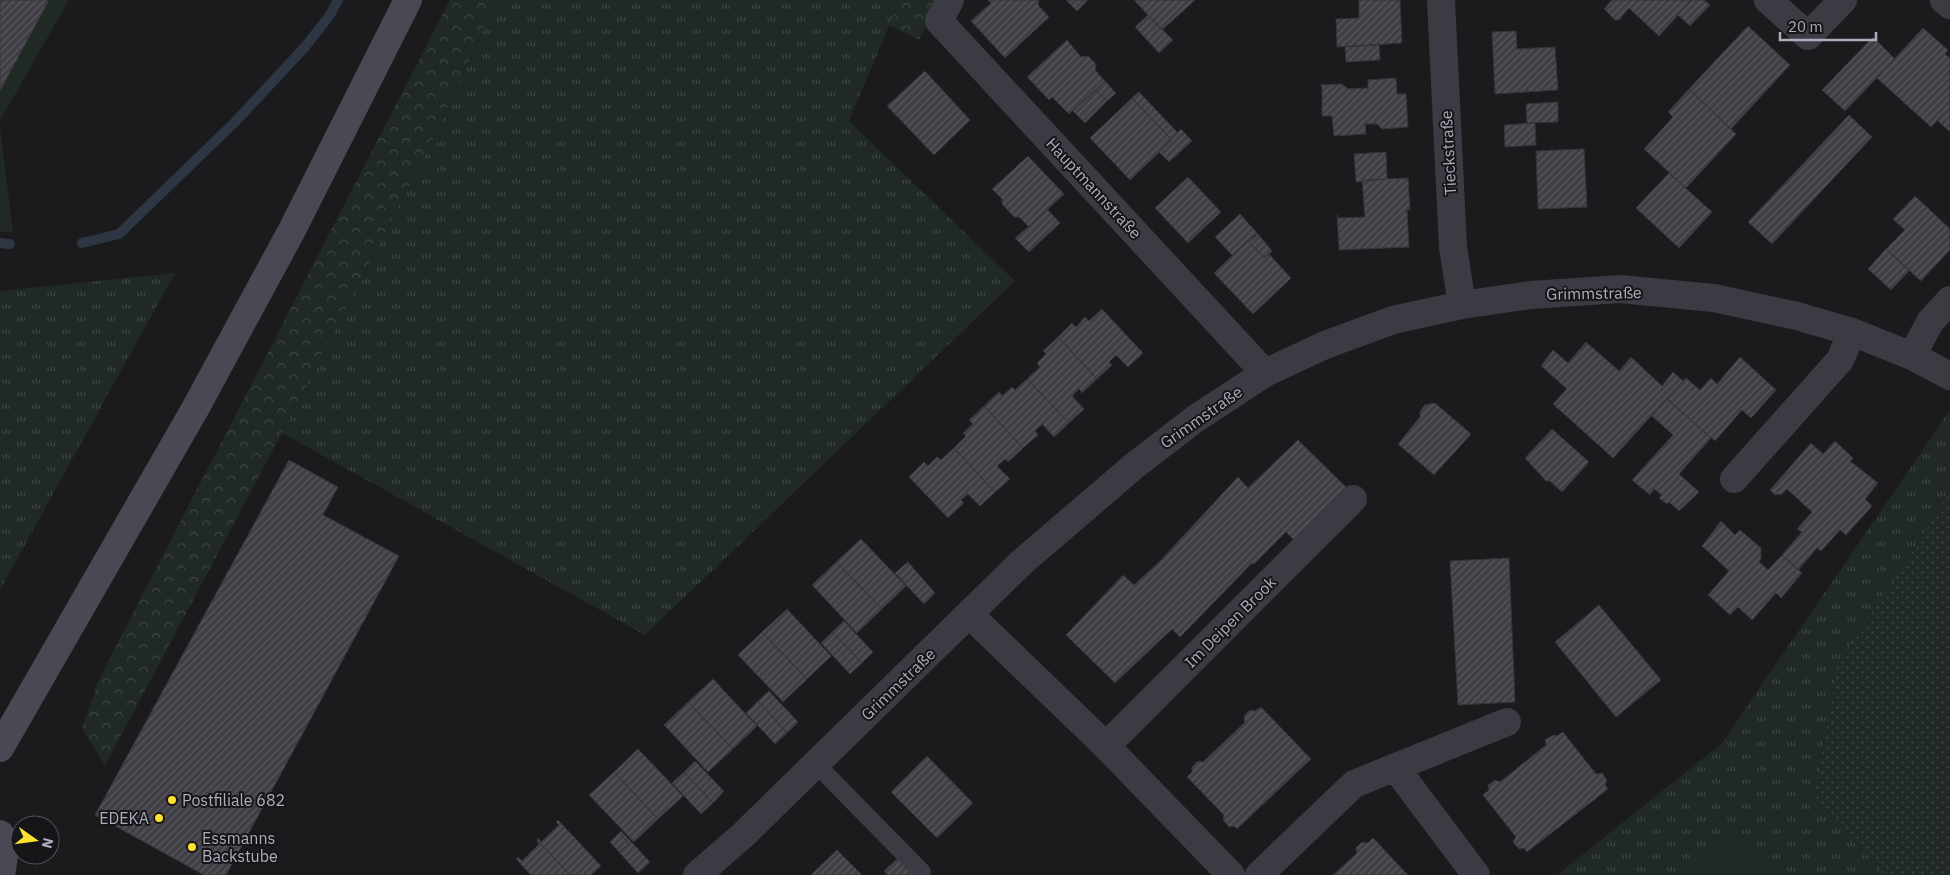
<svg xmlns="http://www.w3.org/2000/svg" width="1950" height="875" font-family="'IBM Plex Sans',sans-serif">
<style>
.grass{fill:url(#grass-tufts)}
.forest{fill:url(#forest-crowns)}
.park{fill:url(#park-dots)}
.pitch{fill:#202923}
.lines{fill:none;stroke-linecap:round;stroke-linejoin:round}
.stream{stroke:#2f3643;stroke-width:10}
.building{fill:url(#building-hatch);stroke:#353439}
.service{stroke:#3b3b43;stroke-width:18}
.minor{stroke:#3b3b43;stroke-width:28}
.secondary{stroke:#494953;stroke-width:28}
.poi-dot{fill:#ffe231;stroke:#161518;stroke-width:2}
.labels{text-anchor:middle;stroke-width:4;stroke-linejoin:round;paint-order:stroke}
.street-label{font-size:16px;fill:#acaebe;stroke:#161518}
.poi-label{font-size:16px;fill:#acaebe;stroke:#161518;text-anchor:start}
</style>
<defs>
<pattern id="grass-tufts" width="24" height="20" patternUnits="userSpaceOnUse" patternTransform="scale(1.25)"><rect width="24" height="20" fill="#202923"/><path d="M3 7l-1-3M5 7V3M7 7l1-3M15 17l-1-3M17 17v-4M19 17l1-3" fill="none" stroke="#3e4641"/></pattern>
<pattern id="forest-crowns" width="20" height="18" patternUnits="userSpaceOnUse" patternTransform="scale(1.25)"><rect width="20" height="18" fill="#202923"/><path d="M2 6a3 3 0 1 1 6 0M12 15a3 3 0 1 1 6 0" fill="none" stroke="#3e4641"/></pattern>
<pattern id="park-dots" width="8" height="8" patternUnits="userSpaceOnUse" patternTransform="scale(1.25)"><rect width="8" height="8" fill="#202923"/><path d="M2 2h.1M6 6h.1" fill="none" stroke="#3e4641" stroke-width="1.8" stroke-linecap="round"/></pattern>
<pattern id="building-hatch" width="6" height="6" patternUnits="userSpaceOnUse" patternTransform="scale(1.25)"><rect width="6" height="6" fill="#403f45"/><path d="M-1 1l2-2M0 6l6-6M5 7l2-2" fill="none" stroke="#59585e"/></pattern>
</defs>
<rect width="100%" height="100%" fill="#1b1a1d"/>
<!-- grass -->
<path class="grass" d="M497 0H900L849 121 1015 281 645 635 282 433 431 143Z
M175 273 0 590V291Z
M1950 410V875H1557L1721 744Z"/>
<!-- forest -->
<path class="forest" d="M450 0H497L431 143 282 433 105 766 82 728 99 679Z
M900 0H939L919 40 889 25Z"/>
<!-- park -->
<path class="park" d="M1950 491V875H1885L1814 800 1838 662 1904 565Z"/>
<!-- pitch -->
<path class="pitch" d="M0 0H69L0 121Z
M0 126 13 232H0Z
M1731 831 1777 875H1689Z"/>
<g class="lines">
<!-- stream -->
<path class="stream" d="M0 243 10 244
M82 243 119 234 235 122 305 47 330 15 338 0"/>
</g>
<!-- building -->
<path class="building" d="M0 0H49L0 91Z
M988 0H1039L1038 5 1049 17 1005 58 971 21 991 3Z
M1066 0H1088L1077 11Z
M1134 0H1195L1162 30Z
M1359 0H1400L1402 43 1337 47 1336 19 1359 18Z
M1612 0H1689L1691 1 1659 36 1629 8 1619 20H1615L1604 9Z
M1691 0H1704L1710 5 1690 26 1678 15Z
M1148 15 1173 40 1159 53 1135 27Z
M1748 26 1790 65 1731 129 1689 89Z
M1923 28 1948 50 1945 54 1950 58V107L1931 127 1877 78Z
M1516 31 1517 49 1555 47 1558 90 1495 94 1492 32Z
M1873 37 1895 59 1845 111 1822 90Z
M1067 40 1081 57 1088 56 1096 64 1095 70 1105 81 1069 114 1052 97 1049 100 1027 77Z
M1379 45 1380 60 1346 62 1345 47Z
M925 71 970 120 934 155 887 106Z
M1396 78 1397 94H1406L1408 127 1382 129 1377 124H1365L1366 134 1334 136 1332 116H1322V86L1320 85 1342 84 1348 89 1368 88V80Z
M1105 81 1116 93 1107 101 1096 90Z
M1689 89 1736 134 1686 188 1644 149 1673 117 1668 112Z
M1096 90 1107 101 1085 123 1073 111Z
M1139 92 1178 133 1171 139 1132 98Z
M1132 98 1172 140 1130 180 1090 138Z
M1558 102V122L1527 123 1526 104Z
M1950 107V132L1937 120Z
M1849 115 1872 137 1772 244 1748 222Z
M1535 123 1536 145 1505 147 1504 125Z
M1181 129 1192 141 1169 162 1159 152Z
M1584 149 1587 207 1538 209 1536 151Z
M1386 152 1387 179 1356 182 1354 154Z
M1028 156 1064 194 1029 227 1019 217H1014L1002 204V199L992 189Z
M1669 173 1712 212 1679 248 1636 208Z
M1188 177 1221 212 1188 243 1155 208Z
M1408 178 1410 210H1407L1409 247 1339 250 1337 215 1338 218 1365 217 1362 180Z
M1915 196 1950 229V250L1921 281 1886 249 1905 230 1893 219Z
M1048 210 1060 223 1029 252 1015 238Z
M1240 214 1258 234 1253 236 1232 255 1215 237Z
M1258 234 1272 251 1264 258 1249 242Z
M1253 236 1254 237 1249 242 1264 258 1269 254 1291 278 1253 314 1214 273Z
M1886 249 1909 271 1891 290 1868 269Z
M1102 309 1143 353 1128 367 1116 355 1109 362 1112 365 1097 379 1058 337 1072 323 1076 327 1085 317 1089 321Z
M1058 337 1097 379 1082 393 1079 389 1072 396 1084 409 1069 423 1027 379 1040 367 1037 363 1046 354 1043 351Z
M1586 342 1619 371 1631 357 1662 386 1673 372 1683 381 1613 458 1553 404 1567 389 1541 366 1553 350 1568 363Z
M1740 357 1776 390 1751 418 1742 410 1715 441 1667 399 1686 378 1700 390 1711 378 1717 384Z
M1027 379 1069 423 1054 437 1042 424 1035 431 1038 435 1023 448 984 406 999 392 1002 396 1012 387 1015 390Z
M1667 399 1711 438 1679 474 1699 492 1679 511 1669 502 1667 504 1659 498 1662 495 1654 489 1650 495 1632 480 1673 435 1652 416Z
M1435 403 1471 434 1434 475 1398 444 1420 417V411L1425 405Z
M984 406 1023 448 1008 462 1005 459 997 466 1010 479 995 492 954 448 966 436 963 433 973 424 969 420Z
M1552 429 1589 462 1562 492 1550 481H1546L1525 458Z
M1298 440 1346 487 1294 540 1286 532 1254 564 1252 563 1180 637 1172 629 1115 683 1066 635 1123 575 1134 585 1160 561 1238 477 1248 488Z
M1835 441 1853 458 1850 461 1878 483 1865 499 1872 506 1846 535 1840 530 1821 551 1817 548 1798 570 1782 555 1802 532 1797 529 1812 512 1787 489 1782 494 1775 495 1770 490 1811 443 1823 454Z
M954 448 995 492 980 506 968 494 961 500 964 503 948 518 909 477 924 462 928 466 937 457 941 460Z
M289 460 338 487 323 515 399 556 226 875H204L95 815Z
M1721 521 1735 535 1740 530 1761 548V558L1759 562 1768 570 1782 555 1802 573 1781 598 1776 593 1752 620 1738 607 1730 615 1708 595 1729 571 1702 546Z
M861 539 906 586 882 609 836 562Z
M1509 558 1515 702 1458 705 1450 561Z
M836 562 882 609 857 633 812 585Z
M908 562 935 593 924 604 895 573Z
M1599 605 1661 680 1616 717 1555 642Z
M787 609 831 656 807 679 762 632Z
M844 621 873 652 862 663 832 632Z
M762 632 807 679 783 702 738 655Z
M832 632 862 663 850 674 821 643Z
M713 679 757 726 733 749 688 702Z
M769 691 798 722 787 733 758 701Z
M758 701 787 733 775 744 746 713Z
M688 702 733 749 708 772 664 725Z
M1261 707 1311 759 1237 829 1234 826 1229 827 1223 820 1224 815 1187 777 1192 772V767L1198 761 1203 762 1245 722 1244 716 1250 710 1255 711Z
M1563 732 1596 774 1602 773 1607 780 1605 785 1608 789 1527 852 1524 848 1519 849 1513 842 1516 837 1483 795 1489 790 1488 785 1495 780 1500 782 1546 745 1545 740 1553 735 1557 736Z
M638 749 683 796 658 819 614 772Z
M927 756 973 803 937 838 891 792Z
M695 761 724 791 713 803 684 772Z
M614 772 658 819 634 842 589 795Z
M684 772 713 803 701 814 672 783Z
M558 820 601 866 591 875H570L537 840 538 838 541 842 559 825 556 822Z
M621 831 650 862 638 873 619 852 629 844 619 833Z
M619 833 629 844 619 852 610 842Z
M1373 838 1408 875H1333L1357 853 1356 848 1362 842 1368 843Z
M537 840 570 875H531L516 859 518 857 522 861 539 844Z
M837 850 862 875H811Z
M898 858 915 875H888L884 871Z"/>
<g class="lines">
<!-- service -->
<path class="service" d="M815 763 922 872"/>
<!-- minor -->
<path class="minor" d="M950 0 939 21 1265 373
M1441 0 1453 247 1462 305
M1768 0 1808 36 1843 0
M1944 0 1950 5
M1912 356 1930 322 1950 300
M1734 479 1840 360 1852 332
M970 615 1106 746 1231 875
M1106 746 1353 499
M1395 767 1476 875
M697 875 742 836 1021 563 1134 466 1195 419 1265 373 1325 345 1393 320 1462 305 1531 295 1620 289 1714 298 1797 316 1852 332 1912 356 1950 376
M1259 875 1354 784 1507 722"/>
<!-- secondary -->
<path class="secondary" d="M0 748 195 409 292 230 408 0
M0 834 4 856 1 875"/>
</g>
<!-- markers -->
<g class="poi-dot">
<circle cx="172" cy="800" r="5"/>
<circle cx="159" cy="818" r="5"/>
<circle cx="192" cy="847" r="5"/>
</g>
<g class="labels">
<!-- street labels -->
<g class="street-label">
<text transform="translate(1448 153) rotate(-93)" y="6">Tieckstraße</text>
<text transform="translate(1094 188) rotate(47)" y="6">Hauptmannstraße</text>
<text transform="translate(1594 293) rotate(-1)" y="6">Grimmstraße</text>
<text transform="translate(1201 417) rotate(-35)" y="6">Grimmstraße</text>
<text transform="translate(1230 622) rotate(-45)" y="6">Im Deipen Brook</text>
<text transform="translate(898 684) rotate(-44)" y="6">Grimmstraße</text>
</g>
<!-- poi labels -->
<g class="poi-label">
<text x="182" y="806">Postfiliale 682</text>
<text x="149" y="824" text-anchor="end">EDEKA</text>
<text x="202" y="844">Essmanns<tspan x="202" dy="18">Backstube</tspan></text>
</g>
</g>
<!-- north arrow -->
<g transform="translate(35 840) rotate(104)"><circle r="24" fill="#161518" stroke="#52525a"/>
<path d="M0-4L9 19L0 12L-9 19Z" fill="#ffe231"/>
<text y="-8" font-size="14" font-weight="bold" text-anchor="middle" fill="#acaebe">N</text>
</g>
<!-- scale -->
<path d="M1780 32v8h96v-8" fill="none" stroke="#acaebe" stroke-width="2.5"/>
<text x="1788" y="32" font-size="15" fill="#acaebe" stroke="#161518" stroke-width="4" paint-order="stroke">20 m</text>
</svg>
